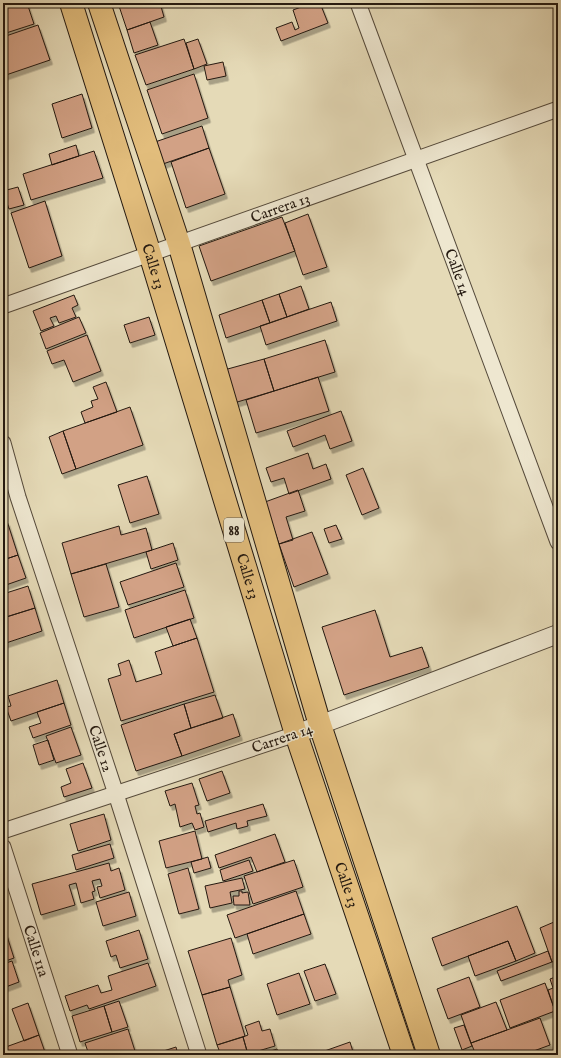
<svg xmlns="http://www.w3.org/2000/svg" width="561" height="1058" font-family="'IM FELL English',serif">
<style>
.building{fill:#d2a185;stroke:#241910;filter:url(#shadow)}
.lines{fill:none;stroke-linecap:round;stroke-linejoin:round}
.minor-casing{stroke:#54493a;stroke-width:17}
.tertiary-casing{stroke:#54493a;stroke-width:20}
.trunk-casing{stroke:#241910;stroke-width:24}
.minor{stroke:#eee7d0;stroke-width:15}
.tertiary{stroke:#eee7d0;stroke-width:18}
.trunk{stroke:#e2bd7c;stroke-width:22}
.labels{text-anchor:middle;stroke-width:3;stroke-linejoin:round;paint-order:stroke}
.shield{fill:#eee7d0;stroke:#61574a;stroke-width:1}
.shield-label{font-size:14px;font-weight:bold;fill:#241910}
.street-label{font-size:15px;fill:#241910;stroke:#eee7d0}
</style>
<defs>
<filter id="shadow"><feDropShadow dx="2.5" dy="4.5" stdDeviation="0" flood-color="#0004"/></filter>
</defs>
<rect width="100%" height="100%" fill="#e5dab7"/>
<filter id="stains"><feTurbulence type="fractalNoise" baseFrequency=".005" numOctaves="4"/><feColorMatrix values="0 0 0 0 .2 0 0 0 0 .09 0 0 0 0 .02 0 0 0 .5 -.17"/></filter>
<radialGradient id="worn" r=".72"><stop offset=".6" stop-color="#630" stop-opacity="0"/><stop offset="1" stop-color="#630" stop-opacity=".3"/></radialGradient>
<!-- building -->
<path class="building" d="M3 3H27L34 24 3 34Z
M118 3H160L164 17 127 30Z
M312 3H320L328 23 281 41 276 28 292 22 295 30 299 28 293 10Z
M150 22 158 45 134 53 127 30Z
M38 25 50 60 3 76V37Z
M184 39 194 69 146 85 135 55Z
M198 39 207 64 194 69 186 43Z
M223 62 226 76 207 80 204 66Z
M194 74 208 118 162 134 147 90Z
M82 94 92 128 62 138 52 104Z
M202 126 209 148 160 165 152 143Z
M76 145 79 156 52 165 49 154Z
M209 148 225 194 186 208 171 162Z
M94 151 103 178 31 200 23 174Z
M18 187 24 205 9 209 3 191Z
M45 201 62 256 29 268 11 213Z
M308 214 327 267 303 275 285 223Z
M282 217 295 251 211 281 199 246Z
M301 286 309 309 287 317 279 294Z
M279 294 287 317 270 323 262 300Z
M74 295 78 305 72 308 76 317 59 323 56 316 50 318 54 326 41 331 33 311Z
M262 300 270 323 226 338 219 315Z
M331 302 337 321 266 345 260 326Z
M79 317 86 333 46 349 40 333Z
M149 317 155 335 130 343 124 325Z
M87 335 101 371 73 382 64 360 52 364 47 351Z
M325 340 335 372 274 391 264 359Z
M264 359 274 391 234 403 224 370Z
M318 377 329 411 256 433 246 400Z
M106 382 117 412 85 423 81 412 93 407 91 401 98 399 93 387Z
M130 407 143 445 76 469 63 431Z
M341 411 352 441 330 449 325 435 293 447 287 431Z
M63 431 76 469 62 474 49 437Z
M308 453 313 469 326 464 331 479 289 494 284 478 271 482 266 468Z
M363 468 379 508 362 515 346 475Z
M147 476 159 514 130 523 118 485Z
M298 490 305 511 286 517 293 540 279 544 265 502Z
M7 521 18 555 3 560V522Z
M336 525 342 539 329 543 324 529Z
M119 526 121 535 146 528 152 550 71 574 62 543Z
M312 532 328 574 294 587 279 544Z
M173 543 178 560 151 569 146 552Z
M18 555 26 578 3 586V560Z
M176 563 184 587 128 605 120 582Z
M106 564 119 607 84 617 71 574Z
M28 586 35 608 3 618V594Z
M185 590 194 618 134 638 125 610Z
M35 608 42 631 3 644V618Z
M375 610 390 657 422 647 429 667 344 695 322 627Z
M190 619 197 638 173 646 166 627Z
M197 638 214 692 121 721 108 679 121 675 118 664 129 660 136 682 162 674 155 652Z
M57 680 64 703 11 721 6 707 11 706 8 696Z
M215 695 223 718 191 728 184 704Z
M64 703 71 725 33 738 29 727 41 723 37 712Z
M184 704 191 728 174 734 182 756 136 771 121 725Z
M233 714 240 736 182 756 174 734Z
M71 727 81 755 56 763 46 736Z
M48 740 54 760 39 765 33 745Z
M83 763 92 788 64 797 61 787 71 783 66 769Z
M222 771 230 793 207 801 199 779Z
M192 783 199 805 195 806 197 814 200 813 204 827 195 830 192 823 180 827 175 804 170 806 165 791Z
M263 804 267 816 247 821 248 826 237 829 236 823 208 832 205 821Z
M104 814 111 840 78 851 70 824Z
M195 831 202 859 166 868 159 841Z
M275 834 285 862 257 872 251 857 219 868 215 855Z
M110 844 114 858 76 870 72 855Z
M208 857 211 868 194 873 191 862Z
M249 860 253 871 223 881 220 870Z
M294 860 303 887 253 904 244 876Z
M109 863 111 871 119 868 125 890 100 898 97 887 102 886 100 879 92 881 95 891 92 892 94 899 81 903 76 883 69 885 75 905 41 915 32 884Z
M188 868 199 909 179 914 168 874Z
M242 878 245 889 230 892 232 903 210 908 205 886Z
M239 891H242V893L248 892 250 905H234L233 896H239Z
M296 891 304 914 235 938 227 915Z
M129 892 136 916 103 926 96 902Z
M517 906 535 953 516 961 508 941 442 966 432 938Z
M304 914 311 934 253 954 247 934Z
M554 922 558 933V960L552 962 540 928Z
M139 930 148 959 120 968 116 955 111 957 106 941Z
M6 933 14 958 3 962V934Z
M231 938 242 975 228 980 230 987 202 995 188 951Z
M508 941 516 961 475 976 468 956Z
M548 951 552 962 501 981 497 971Z
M12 961 19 982 3 988V973H5L3 964Z
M148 963 156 986 89 1009 87 1005 70 1011 65 996 98 985 101 993 112 990 108 976Z
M325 964 336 994 315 1001 304 971Z
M299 973 310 1004 277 1015 267 984Z
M558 976V986L553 988 550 979Z
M469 977 480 1007 448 1019 437 989Z
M545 983 555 1011 510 1028 500 1000Z
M558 986V1010L555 1011 548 990Z
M230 987 245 1036 217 1045 202 995Z
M119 1001 128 1027 112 1032 104 1006Z
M496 1002 507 1030 471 1043 461 1015Z
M28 1003 39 1035 24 1041 12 1009Z
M104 1006 112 1032 80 1042 72 1016Z
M540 1018 550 1045 531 1052 532 1055H476L471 1043Z
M259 1021 262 1031 270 1029 275 1046 248 1054 243 1037 248 1035 245 1026Z
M464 1025 472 1046 462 1050 454 1028Z
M128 1029 135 1051 124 1055H89L85 1043Z
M39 1035 46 1055H4L3 1048Z
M243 1037 248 1055H221L217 1045Z
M350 1042 354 1055H320L319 1053Z
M176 1047 178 1055H151Z
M277 1049 279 1055H258Z"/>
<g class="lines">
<defs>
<g id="minor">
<path id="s1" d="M358 3 558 542"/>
<path id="s2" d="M3 306 558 109"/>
<path id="s3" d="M3 443 18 497 116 794 199 1055"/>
<path d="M3 831 296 734"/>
<path id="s4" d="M3 847 70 1055"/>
</g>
<path id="tertiary" d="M296 734 558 634"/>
<g id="trunk">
<path id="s5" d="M71 3 150 254 296 734 404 1055"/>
<path d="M99 3 179 244 320 725 429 1055"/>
</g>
</defs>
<!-- minor casing -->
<use href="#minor" class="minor-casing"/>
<!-- tertiary casing -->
<use href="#tertiary" class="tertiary-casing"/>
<!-- trunk casing -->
<use href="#trunk" class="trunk-casing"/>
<!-- minor -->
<use href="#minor" class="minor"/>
<!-- tertiary -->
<use href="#tertiary" class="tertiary"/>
<!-- trunk -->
<use href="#trunk" class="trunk"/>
</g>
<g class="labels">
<!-- shield labels -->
<rect class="shield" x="224" y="518" width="20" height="24" rx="3"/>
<g class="shield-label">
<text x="234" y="535">88</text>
</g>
<!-- street labels -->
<g class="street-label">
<text dy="5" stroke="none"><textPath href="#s2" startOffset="294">Carrera 13</textPath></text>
<text dy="5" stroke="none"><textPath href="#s5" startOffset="276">Calle 13</textPath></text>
<text dy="5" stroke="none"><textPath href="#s1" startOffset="287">Calle 14</textPath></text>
<text dy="5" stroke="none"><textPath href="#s5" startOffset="600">Calle 13</textPath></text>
<text transform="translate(282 738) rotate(-19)" y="5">Carrera 14</text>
<text dy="5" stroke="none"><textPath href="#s3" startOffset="321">Calle 12</textPath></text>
<text dy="5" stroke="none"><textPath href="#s5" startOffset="924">Calle 13</textPath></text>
<text dy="5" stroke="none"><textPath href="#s4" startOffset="109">Calle 11a</textPath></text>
</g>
</g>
<!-- margin -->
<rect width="561" height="1058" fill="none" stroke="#e5dab7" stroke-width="16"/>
<rect x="4" y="4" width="553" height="1050" fill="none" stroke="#241910" stroke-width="2"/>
<rect x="8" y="8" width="545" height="1042" fill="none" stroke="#241910"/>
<rect width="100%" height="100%" filter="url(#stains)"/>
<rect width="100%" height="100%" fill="url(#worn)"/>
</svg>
